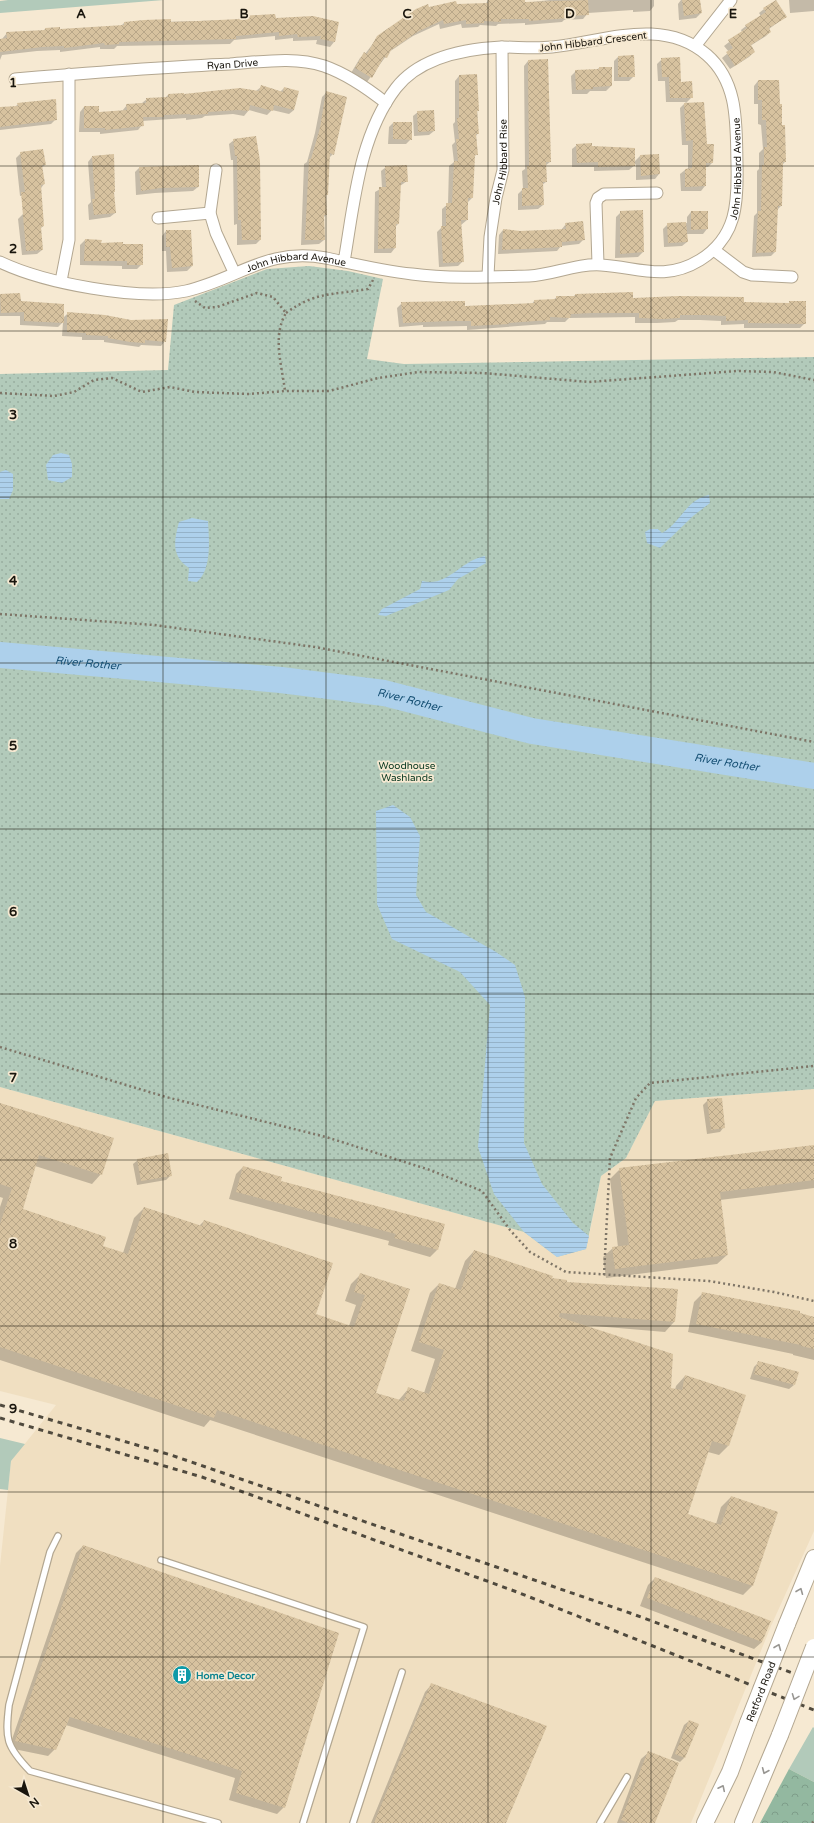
<svg xmlns="http://www.w3.org/2000/svg" width="814" height="1823" font-family="'Varela Round',sans-serif">
<style>
.built{fill:#f0dfc1}
.grass{fill:#b2caba}
.forest{fill:url(#forest-crowns)}
.park{fill:url(#park-dots)}
.water{fill:url(#water-rules)}
.shadow{fill:#0003}
.lines{fill:none;stroke-linecap:round;stroke-linejoin:round}
.river{stroke:#add0eb;stroke-width:26}
.building{fill:url(#building-cross-hatch)}
.lane-casing{stroke:#b3a791;stroke-width:8}
.street-casing{stroke:#b3a791;stroke-width:13}
.secondary-casing{stroke:#b3a791;stroke-width:18}
.path{stroke:#7e7567;stroke-width:2.5;stroke-dasharray:2 3;stroke-linecap:butt}
.lane{stroke:#fff;stroke-width:5.5}
.street{stroke:#fff;stroke-width:11}
.secondary{stroke:#fff;stroke-width:16}
.rail{stroke:#504a3e;stroke-width:3;stroke-dasharray:5 5;stroke-linecap:butt}
.secondary-bridge-casing{stroke:#b3a791;stroke-width:18;stroke-linecap:butt}
.secondary-bridge{stroke:#fff;stroke-width:16}
.oneway{stroke:#989692}
.grid{fill:none;stroke:#19150d;stroke-width:1;stroke-opacity:0.55}
.labels{text-anchor:middle;stroke-width:3.5;stroke-linejoin:round;paint-order:stroke}
.street-label{font-size:10px;fill:#19150d;stroke:#f6e9d2}
.park-label{font-size:10px;fill:#03341c;stroke:#f6e9d2}
.culture-label{font-size:10px;font-weight:bold;fill:#0d838f;stroke:#f6e9d2;text-anchor:start}
.water-label{font-size:11px;font-style:italic;fill:#154f73;stroke:#f6e9d2}
.grid-label{font-size:13px;text-anchor:middle;font-weight:bold;fill:#19150d;stroke:#f6e9d2;stroke-width:3.5;stroke-linejoin:round;paint-order:stroke}
</style>
<defs>
<pattern id="forest-crowns" width="20" height="18" patternUnits="userSpaceOnUse"><rect width="20" height="18" fill="#93b8a0"/><path d="M2 6a3 3 0 1 1 6 0M12 15a3 3 0 1 1 6 0" fill="none" stroke="#7e9d89"/></pattern>
<pattern id="park-dots" width="8" height="8" patternUnits="userSpaceOnUse"><rect width="8" height="8" fill="#b2caba"/><path d="M2 2h.1M6 6h.1" fill="none" stroke="#98ad9f" stroke-width="1.8" stroke-linecap="round"/></pattern>
<pattern id="water-rules" width="6" height="5" patternUnits="userSpaceOnUse"><rect width="6" height="5" fill="#add0eb"/><path d="M0 2.5h6" fill="none" stroke="#94b2c8"/></pattern>
<pattern id="building-cross-hatch" width="8" height="8" patternUnits="userSpaceOnUse"><rect width="8" height="8" fill="#d7c29f"/><path d="M0 0l8 8M0 8l8-8" fill="none" stroke="#b8a688"/></pattern>
</defs>
<rect width="100%" height="100%" fill="#f6e9d2"/>
<!-- built -->
<path class="built" d="M0 1087 524 1232 557 1257 589 1236 601 1176 626 1158 655 1101 814 1089V1531L771 1626 691 1823H0V1566L11 1461 56 1405 0 1391Z"/>
<!-- grass -->
<path class="grass" d="M8 0H164L0 13V1Z
M0 1438 25 1444 11 1461 8 1490 0 1489Z
M813 1727 814 1728V1782L789 1769Z"/>
<!-- forest -->
<path class="forest" d="M789 1769 814 1782V1823H760Z"/>
<!-- park -->
<path class="park" d="M309 266 348 271 383 279 367 359 404 364 814 357V1089L655 1101 626 1158 601 1176 586 1249 557 1257 524 1232 0 1087V374L168 370 174 305 267 269Z"/>
<!-- water -->
<path class="water" d="M61 453 69 455 72 464V477L62 483 48 480 46 465 53 455Z
M6 470 13 474V490L9 499H0V472Z
M709 495 710 503 693 516 660 548 647 543 645 532 650 529H658L662 533C680 524 685 500 709 495Z
M192 518 208 521C209 540 212 569 197 582L188 581 189 568C171 556 174 541 179 522Z
M485 556 486 563 458 579 449 590 386 616 378 615 382 609 420 589 422 581C447 588 461 560 485 556Z
M393 805 410 817 420 836 416 895 426 912 496 952 515 965 525 997 524 1143 542 1184 573 1223 589 1236 586 1249 557 1257 524 1232 494 1194 478 1147 490 1005 460 972 392 939 377 904 376 811Z"/>
<!-- shadow -->
<path class="shadow" d="M524 0V3L550 0H654V6L650 11 633 12V10L588 13 583 19 564 20 562 22 525 25V23L498 24 496 26 480 25 478 27 462 28 461 24 440 29 439 24 413 36 389 52 367 82 351 73 360 58 365 54 378 37 429 8 485 4 488 1Z
M681 0H699L701 13 696 18 679 20 678 4Z
M789 0H814V11L790 13Z
M764 9 785 17 769 29 770 32 766 36 750 46 754 52 749 57 730 69 722 58 729 52 724 46 742 32 741 30 746 26 761 16 759 13Z
M241 17 338 22 334 42 330 47 316 44 317 40 293 41V38L275 40V36L234 40 230 44 117 46 114 49H100V47L60 52V50L37 51 2 55 0 60V40L2 39 7 33 43 31 45 29 59 30 121 26 124 23 237 20Z
M618 57 634 76 629 81H614V61Z
M662 59 692 97 685 104 706 145 712 163 708 167H705V186L701 191H681L680 174 685 170 688 169V145H682L680 108 686 102H666L665 81H658L657 64Z
M528 61 550 162 545 166 546 182 542 185 543 205 538 209 518 210V194L523 189 522 171 525 169 524 66Z
M599 68 611 86 606 91H590L587 94H572L571 76 576 71 596 70Z
M459 76H476L478 133 476 136 477 154 474 157 472 198 467 203V220L461 225 463 261 458 266 439 267 437 232 442 227V209L448 204 449 166 454 162 452 145 455 142 453 124 455 122V81Z
M758 81 781 126 785 162 782 165 781 206 777 210 775 252 771 256 752 257 754 216 757 213V171L759 169V153L763 149 761 125 758 124V104H754V86Z
M261 87 280 92 284 88 294 110 289 114 272 110 267 115 249 110 244 116 233 114 205 116 202 118 186 120V118L142 121V125L138 130 100 134V132H79L80 112 84 107 98 113 122 111 127 105 142 103 147 99 165 98 168 95 256 91Z
M327 92 333 154 329 158 327 194 325 196 326 215 323 218 324 240 319 244 301 245 304 164 307 162 315 133 322 97Z
M18 104 56 119 51 124 0 130V108L15 107Z
M418 112 434 131 429 135 414 136 413 116Z
M393 123 411 139 406 144H388L389 127Z
M234 140 260 240 256 244 237 245V224L234 225 233 160H231L229 144Z
M577 145 591 147 634 162 640 156 658 155 659 174 655 179 636 180V164L629 170 594 171V167H572V149Z
M21 153 45 165 41 168 44 184 36 195 20 196 16 158Z
M92 157 114 192 113 194 115 213 110 217 89 220 88 205 91 202 88 162Z
M386 167 407 181 400 186 398 224 395 227V248L391 253H374L375 192 382 188 381 171Z
M139 168 198 187 193 191 155 193 136 195 135 172Z
M42 212 43 226 40 229 42 250 37 254 22 255 18 219 23 214Z
M621 212 643 252 638 257 615 258 616 217Z
M691 212 707 229 703 234H686L687 242 682 246 664 247 663 229 668 224 687 223V217Z
M566 224 584 239 579 244 561 246 557 251 498 254 499 235 503 230 520 232 561 230Z
M166 231 192 266 187 271 167 272 166 251H162V236Z
M85 240 100 244 142 264 137 269H122V266L80 265V245Z
M0 294H19L20 302 63 318 68 313 165 341 161 346 141 345 139 347 104 342V340H82V337L62 336 63 322 58 327 20 325V316H0Z
M575 295 632 299 743 303 788 304 790 302 805 323 800 328H744V324L721 325V321L700 320H678L675 322 657 323H635V317L569 318 565 322H547L545 324 467 330V326L423 327V325L399 327 397 308 402 303 464 307 532 304 534 301 553 300 557 297H573Z
M708 1100 724 1127 720 1132 707 1134 703 1105Z
M0 1104 101 1174 92 1184 35 1166 21 1210 102 1247 123 1253 134 1218 144 1208 199 1226 204 1221 315 1315 349 1326 356 1305 345 1301 351 1284 361 1274 409 1290 375 1393 398 1401 409 1388 424 1393 435 1359 411 1351 430 1293 439 1284 455 1289 465 1261 474 1251 674 1322 665 1332 583 1325 670 1389 675 1390 676 1386 685 1376 728 1446 719 1455 708 1452 687 1515 716 1524 721 1507 731 1497 753 1585 743 1595 210 1420 204 1427 0 1360V1207L3 1198 0 1197Z
M814 1146V1188L720 1200 727 1255 717 1264 606 1278 603 1257 613 1248 618 1247 610 1179 620 1169Z
M138 1160 171 1175 166 1180 137 1185 133 1164Z
M243 1167 280 1182 444 1225 437 1250 430 1257 388 1245 389 1241 229 1199 236 1174Z
M703 1293 814 1318V1360L793 1355V1354L688 1332 694 1302Z
M758 1363 794 1385 789 1389 750 1379 754 1367Z
M83 1546 284 1807 277 1814 229 1800 235 1778 66 1725 55 1749 48 1756 9 1748 76 1553Z
M655 1578 762 1642 754 1649 640 1606 648 1585Z
M432 1684 505 1823H371L425 1692Z
M689 1721 684 1758 680 1762 671 1758 684 1725Z
M649 1752 654 1823H617L641 1759Z"/>
<g class="lines">
<!-- river -->
<path class="river" id="s1" d="M0 655 281 680 384 693 532 731 814 776"/>
</g>
<!-- building -->
<path class="building" d="M488 0H525V2L588 0 589 15 567 16 568 18 529 21V19H501V22L484 21V23L466 24V20L444 24 443 20 419 31 391 50 387 58 384 57 372 78 355 68 364 52 367 54 377 36 416 9 428 4 429 7 456 1 457 4 488 3Z
M682 0H700L702 13 684 16Z
M776 0 787 17 769 28 771 32 751 45 755 52 735 66 726 52 733 48 728 40 747 28 745 25 766 12 763 8Z
M275 14 276 18 313 16 339 22 335 42 320 39 321 36 298 37 297 34 279 36V32L236 36V39L119 42V44L105 45 104 43 64 48V46L42 47 0 52V39L7 38 6 32 45 30V28L60 27V29L124 25V22L144 20 171 19V22L198 21 240 19V16Z
M634 55 635 77H618V56Z
M680 57 681 82 692 81 693 98H670L669 77H662L661 58Z
M548 59 551 162H546L547 182H543L544 205 522 206V188H528L527 166H529L528 60Z
M599 67H612V86L593 87V89L576 90 575 70 599 69Z
M477 74 479 111H477L479 134H476L478 155H475L473 198H468V220H461L464 262 443 263 441 226H446V203H452L454 161H458L456 139H459L457 118H459V75Z
M758 80H779L780 104H782V125H785L786 162H783L782 206H778L776 252 756 253 758 211H761L762 165H764V147H767L766 120H762V100H758Z
M261 85 283 92 284 87 299 91 294 110 274 105 273 111 250 105 249 111 238 110 208 112V114L191 115 190 114 164 115V117H143L144 126 105 130V128H84V106H99V112L127 110 126 104 146 103V98L168 97V94L184 93V94L240 88 259 91Z
M326 91 347 97 334 155 330 153 328 195H326L327 215H324L325 240H305L309 159H311L320 128Z
M56 99 57 120 0 127V107L18 106 17 103Z
M704 102 707 144H714L713 163H706V186L685 187V169L692 168 693 140 686 141 684 103Z
M434 110 435 131 418 132 417 111Z
M393 122H412V140L393 139Z
M256 136 260 161 261 240H242L241 220H238L237 156H235L233 139Z
M592 143V146L635 148V166L598 167V162L577 163 576 144Z
M43 149 46 165H42L45 184 41 185 44 226 41 227 43 250 26 251 21 192H25L20 152Z
M114 154 115 192H114L116 213 94 215 92 199H95L92 156Z
M659 154 660 174 641 176 640 155Z
M199 165V187L160 188 141 191 139 167Z
M407 165 408 182H401L399 224H396V248L378 249 379 187H386L385 166Z
M643 210 644 252 620 254V211Z
M691 211H708V229L691 230Z
M583 221 585 240 562 242V247L502 250 503 229 520 231 566 229 565 223Z
M686 222 688 242 668 243 667 223Z
M166 230H191L193 266 172 268 170 247H166Z
M85 239 102 240 101 243 123 242V244H143V265H127V261H84Z
M633 292V298L679 296 744 297V302L789 303V301H806V324L748 323V320L726 321V316L705 315H680V318L662 319 639 318V313H593L571 314 570 318 550 317V320L508 323 509 324 471 326V321H450L403 323 401 302 465 301V306L534 303V300L556 299V296H575V294Z
M20 293 21 301 64 304V323L24 321V312L1 313 0 294Z
M67 312 105 315 131 320 168 319 166 342 145 340V343L130 342 108 338V336L86 335V333L67 332Z
M722 1098 725 1128 711 1130 707 1099Z
M0 1103 114 1138 102 1175 39 1155 23 1209 106 1237 103 1246 128 1254 144 1207 202 1226 204 1220 333 1263 316 1314 354 1327 365 1295 354 1292 360 1273 410 1289 376 1393 404 1401 408 1387 429 1394 444 1350 419 1342 439 1283 461 1290 474 1250 553 1276 552 1278 567 1280V1282L678 1289 675 1322 560 1313 559 1317 673 1354 671 1388 682 1390 685 1375 746 1395 729 1446 712 1441 688 1514 721 1525 731 1496 778 1512 753 1586 217 1410 214 1418 0 1347V1224L12 1188 0 1184Z
M814 1145V1180L720 1192 728 1255 615 1269 612 1247 629 1245 619 1168Z
M168 1153 172 1176 141 1181 137 1159Z
M243 1166 282 1177 281 1181 445 1224 438 1250 394 1238 396 1234 236 1192Z
M702 1292 800 1311V1313L814 1317V1349L801 1346V1345L696 1324Z
M758 1361 799 1372 795 1385 754 1374Z
M83 1545 339 1633 285 1808 236 1793 242 1771 70 1717 56 1750 15 1741Z
M655 1577 771 1621 762 1642 647 1598Z
M431 1683 547 1726 506 1823H374Z
M689 1720 699 1724 685 1758 675 1754Z
M648 1751 679 1763 655 1823H629L621 1820Z"/>
<g class="lines">
<defs>
<path id="lane" d="M58 1536 50 1552 9 1705C5 1739 6 1746 30 1771L218 1823
M161 1560 364 1627 303 1823
M353 1823 402 1672
M600 1823 627 1777"/>
<g id="street">
<path d="M695 46 731 0"/>
<path id="s2" d="M15 79C87 73 158 67 230 64 260 62 295 56 324 66 347 74 367 88 386 103"/>
<path d="M216 170 210 213 216 233 234 272"/>
<path d="M158 218 210 213"/>
<path d="M714 250 743 272 752 275 792 277"/>
<path id="s3" d="M0 262C44 283 138 301 186 291 238 279 267 247 326 258 354 264 383 271 412 274 447 279 493 277 529 276 553 275 577 263 601 265 638 267 664 282 700 260 737 237 738 203 737 164 736 125 739 83 707 55 662 16 604 42 552 47 535 49 518 47 501 47 464 49 420 57 396 88 359 136 354 204 344 262"/>
<path d="M598 264 596 203 598 198 604 194 657 193"/>
<path id="s4" d="M488 276 490 237 496 198 503 170 502 47"/>
<path d="M61 281 69 240V74"/>
</g>
<path id="secondary" d="M787 1624 814 1558
M705 1823 730 1772 748 1723
M743 1823 780 1735"/>
</defs>
<!-- lane casing -->
<use href="#lane" class="lane-casing"/>
<!-- street casing -->
<use href="#street" class="street-casing"/>
<!-- secondary casing -->
<use href="#secondary" class="secondary-casing"/>
<!-- path -->
<path class="path" d="M195 301 205 308 217 307 257 293 273 297 286 313C272 336 282 366 285 391
M286 313C316 291 334 295 368 289L373 280
M0 393 54 396 74 392 94 380 112 378 142 392 170 387 195 392 249 394 285 391H329L378 378 418 372 483 373 589 382 737 371 773 372 814 380
M0 614 154 625 315 647 814 742
M0 1047 166 1097 326 1137 430 1170 482 1191 510 1230 530 1252 566 1272 709 1281 774 1292 814 1301
M604 1275 610 1158 636 1098 650 1083 814 1066
M812 1823 814 1821"/>
<!-- lane -->
<use href="#lane" class="lane"/>
<!-- street -->
<use href="#street" class="street"/>
<!-- secondary -->
<use href="#secondary" class="secondary"/>
<!-- rail -->
<path class="rail" d="M0 1405 171 1455 630 1613 814 1681
M0 1418 202 1477 517 1592 814 1710"/>
<defs>
<g id="secondary-bridge">
<path id="s5" d="M748 1723 787 1624"/>
<path d="M780 1735 814 1647"/>
</g>
</defs>
<!-- secondary-bridge casing -->
<use href="#secondary-bridge" class="secondary-bridge-casing"/>
<!-- secondary-bridge -->
<use href="#secondary-bridge" class="secondary-bridge"/>
</g>
<!-- one-way arrows -->
<defs><path id="oneway-chevron" d="M-2-3.5L2.5 0L-2 3.5" fill="none" stroke-width="1.6" stroke-linecap="round" stroke-linejoin="round"/></defs>
<g class="oneway">
<use href="#oneway-chevron" transform="translate(800 1591) rotate(-68)"/>
<use href="#oneway-chevron" transform="translate(778 1647) rotate(-68)"/>
<use href="#oneway-chevron" transform="translate(795 1697) rotate(111)"/>
<use href="#oneway-chevron" transform="translate(765 1771) rotate(113)"/>
<use href="#oneway-chevron" transform="translate(722 1788) rotate(-64)"/>
</g>
<!-- grid -->
<path class="grid" d="M163 0V1823M326 0V1823M488 0V1823M651 0V1823M0 166H814M0 331H814M0 497H814M0 663H814M0 829H814M0 994H814M0 1160H814M0 1326H814M0 1492H814M0 1657H814"/>
<!-- icons -->
<defs>
<symbol id="building-disc" viewBox="-11 -11 22 22"><circle r="9.5" fill="#0f9aa8" stroke="#f6e9d2"/><path d="M-4-6H4V6H1V3H-1V6H-4ZM-2.5-4.3h1.7v1.8h-1.7ZM.8-4.3h1.7v1.8H.8ZM-2.5-1h1.7V.8h-1.7ZM.8-1h1.7V.8H.8Z" fill="#fff"/></symbol>
</defs>
<g fill-rule="evenodd">
<use href="#building-disc" x="171" y="1664" width="22" height="22"/>
</g>
<g class="labels">
<!-- street labels -->
<g class="street-label">
<text transform="translate(593 41) rotate(-7)" y="4">John Hibbard Crescent</text>
<text dy="4" stroke="none"><textPath href="#s2" startOffset="218">Ryan Drive</textPath></text>
<text dy="4" stroke="none"><textPath href="#s4" startOffset="115">John Hibbard Rise</textPath></text>
<text dy="4" stroke="none"><textPath href="#s3" startOffset="820">John Hibbard Avenue</textPath></text>
<text dy="4" stroke="none"><textPath href="#s3" startOffset="306">John Hibbard Avenue</textPath></text>
<text dy="4" stroke="none"><textPath href="#s5" startOffset="34">Retford Road</textPath></text>
</g>
<!-- park labels -->
<g class="park-label">
<text x="407" y="769">Woodhouse<tspan x="407" dy="12">Washlands</tspan></text>
</g>
<!-- culture labels -->
<g class="culture-label">
<text x="196" y="1679">Home Decor</text>
</g>
<!-- water labels -->
<g class="water-label">
<text dy="4" stroke="none"><textPath href="#s1" startOffset="88">River Rother</textPath></text>
<text dy="4" stroke="none"><textPath href="#s1" startOffset="412">River Rother</textPath></text>
<text dy="4" stroke="none"><textPath href="#s1" startOffset="736">River Rother</textPath></text>
</g>
</g>
<g class="grid-label">
<text x="81" y="18">A</text>
<text x="244" y="18">B</text>
<text x="407" y="18">C</text>
<text x="570" y="18">D</text>
<text x="733" y="18">E</text>
<text x="13" y="87">1</text>
<text x="13" y="253">2</text>
<text x="13" y="419">3</text>
<text x="13" y="585">4</text>
<text x="13" y="750">5</text>
<text x="13" y="916">6</text>
<text x="13" y="1082">7</text>
<text x="13" y="1248">8</text>
<text x="13" y="1413">9</text>
</g>
<!-- north arrow -->
<g transform="translate(28 1795) rotate(141)" stroke="#f6e9d2" stroke-width="3" paint-order="stroke">
<path d="M0-3L7 15L0 10L-7 15Z" fill="#19150d"/>
<text y="-6" font-size="11" font-weight="bold" text-anchor="middle" fill="#19150d">N</text>
</g>
</svg>
